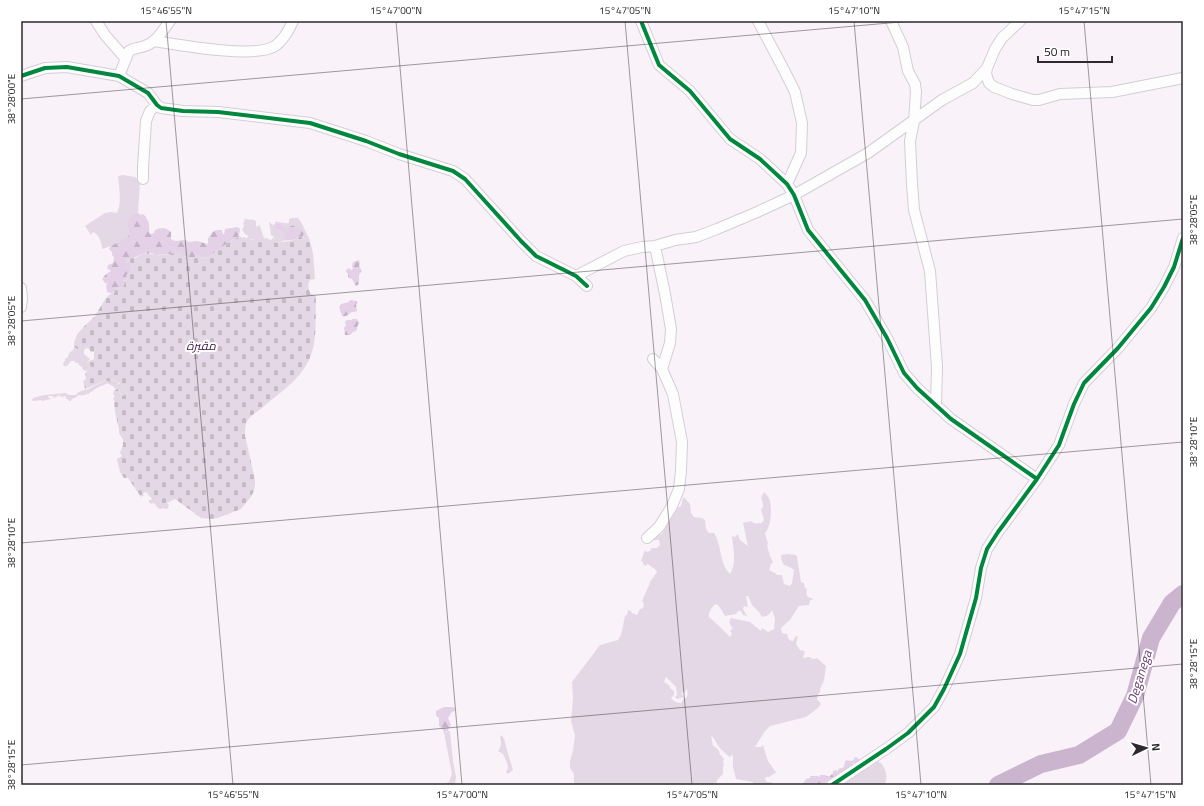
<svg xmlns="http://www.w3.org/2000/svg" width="1204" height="806" font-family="Georgia,Cairo,serif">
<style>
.green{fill:#e5d8e6;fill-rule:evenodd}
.forest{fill:url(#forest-firs)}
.cemetery{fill:url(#cemetery-stones)}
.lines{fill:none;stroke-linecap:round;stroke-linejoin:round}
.river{stroke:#cab4ce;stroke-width:18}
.minor-casing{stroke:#d3ced3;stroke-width:12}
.minor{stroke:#fefdfe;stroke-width:10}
.cycleway-casing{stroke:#fff;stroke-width:6}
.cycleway{stroke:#00873e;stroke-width:4}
.ticks{fill:none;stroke:#2d292e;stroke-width:1;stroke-opacity:0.45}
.labels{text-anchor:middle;stroke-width:4;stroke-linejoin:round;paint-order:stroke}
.park-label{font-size:12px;font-style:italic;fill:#3e1945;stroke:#fff}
.water-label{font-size:13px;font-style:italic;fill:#6a4371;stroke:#fff}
.neatline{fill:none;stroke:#2d292e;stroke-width:1.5}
.ticks-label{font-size:10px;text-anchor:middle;fill:#2d292e}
</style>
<defs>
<pattern id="forest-firs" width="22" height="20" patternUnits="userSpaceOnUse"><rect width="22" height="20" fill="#e4d1e7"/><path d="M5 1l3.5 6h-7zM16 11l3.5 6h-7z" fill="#c4b3c6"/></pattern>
<pattern id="cemetery-stones" width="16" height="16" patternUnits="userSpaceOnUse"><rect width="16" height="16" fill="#e5d8e6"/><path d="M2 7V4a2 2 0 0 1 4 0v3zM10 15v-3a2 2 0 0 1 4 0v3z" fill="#c5b9c6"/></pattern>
</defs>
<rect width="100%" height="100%" fill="#f9f3f9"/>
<!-- green -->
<path class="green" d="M123 175 135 177 140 181 138 213 136 212 129 231 130 234 128 238 120 243 118 242 111 246 102 249C102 243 99 234 93 232L91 235 85 226 105 213 111 212 117 213C122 202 119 188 118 176Z
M293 218H298C303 224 305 231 309 238L305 239 303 237 304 236 302 232 296 226 288 231 283 225 278 223V228L285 232 287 240 276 243 274 237 271 235 269 222 273 225 275 224V222C280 221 284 224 289 223V219Z
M243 219 255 220 256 222V226L258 227V225L260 226 264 238 255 239 253 240 252 239H247L248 235H246L242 230 244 226 243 223 245 221Z
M74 347H76V349L78 350 81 348 84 347 85 349 84 350V354L90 359 87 362 91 366 87 371 83 370 82 367 79 365 78 363H75V361H71L67 366H64L63 363 65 361V359L68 357 69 353 73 350Z
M106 380C119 379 120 385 128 394L127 396H123L117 389H116L114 388V387L107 383C104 386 102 385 99 387 91 391 87 397 78 395L77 397 72 399 71 401H69L68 399H66V396L62 397 58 395 57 397 53 398V396H48V397L51 399 42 401 41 400 33 401 32 400 33 398 44 395 66 393 69 395H76C79 390 83 391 88 389 94 386 100 383 106 380Z
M764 492C767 495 769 497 770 501 772 509 771 527 765 533L768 544 767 545 770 556 773 562 771 564 769 570 775 573 777 575H782L784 584 790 586 792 583 794 570C786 563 782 569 781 555L788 554 796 555 797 557 801 582 804 583 805 588 807 589C806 593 806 596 810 598H812L813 600H810L809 605 799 606 790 620 781 628 782 633 787 634 789 640 793 641 795 637 798 636 796 644 800 650 805 651 803 658 809 657 813 659 817 658 826 666C825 671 825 676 824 680 823 684 820 686 820 692L818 695 817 699 821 704 818 708 806 717 770 726 765 731 755 747H761L763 745 768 761 777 774 775 773 769 777H766L765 779 767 782H771L775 785H752L753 782 736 779 733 767V756L732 755 729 757C726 753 722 751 719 747 716 743 715 739 711 735L713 746C718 748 719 750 720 755H721L724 759 723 762 724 764 723 767V774L717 780 716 785H574V774L570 768V761L573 750 575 736 571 721 573 699 572 682 600 645 618 640 621 635 625 616 627 615 628 610 632 612V613L637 615 640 609 643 608 644 604 642 601 650 583V582L657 572 656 570 648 564 645 566 643 564V562L641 561 645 550 647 552 650 551 651 548H657L660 545 659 540H653L654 537 662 534 678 507H680C683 504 681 500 684 497L690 504 691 513 694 517 702 518 705 520 706 529 709 533H714C722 545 719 563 730 574 737 563 733 548 732 536L735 537 738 534 740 540 748 546 743 523 752 521 753 523C766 525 765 520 761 510 764 507 763 502 761 498ZM746 596H748L752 605 759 612 762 617C768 616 769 615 772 610L775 619 774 629 768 632 762 628 761 631 750 622 731 618 729 622 731 626 733 628 730 631 732 634 730 637 718 625 709 617C708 613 712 606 716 604L719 606 725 616 736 614 738 611H741L743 615 747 616 743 609 744 606 748 607ZM666 677 676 687 677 695 675 697 677 699 684 697 681 693 685 692 687 689C688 693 688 695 686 698H684L681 703C677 703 673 701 671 698L674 695V691L670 688V686L664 682Z
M447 729 450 732 453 761 456 777 455 784 453 785H442V784L449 782 452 774 444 733 447 732Z
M501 735C506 739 505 745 507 750 509 757 511 764 513 770L508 774 506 772C507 770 508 769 508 767 508 764 504 757 503 754L498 751C501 747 502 742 500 738Z
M877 761 881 763C886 770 889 777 884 785H839L848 780 864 769 872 766 874 762Z"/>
<!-- forest -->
<path class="forest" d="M137 212 141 215 143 214C149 219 150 226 149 233L151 234 154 233 155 230C161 227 166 227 171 232V239L175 241 185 240 189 242 197 241 208 244V238L210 236C212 230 216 230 222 230V232L224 235 225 229 238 227 240 229 239 235 237 238 232 240 210 256 203 258 201 257 194 258 173 254 156 255 151 253 147 254V252C140 255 134 258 126 260V263L129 261 131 263 132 268 129 273 123 288 119 287 115 292 110 293 107 292 106 285 108 284 105 283 102 279 106 274 111 271 107 268 108 265 113 263 114 257 112 255V252L109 249 111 246 118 242H120L121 239C132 239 129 231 127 223L133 214Z
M278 223 283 225 288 230 289 227 294 225C298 227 301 231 304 232L303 237 301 236C296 240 290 241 285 240L284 232 275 228V224Z
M359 260 360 264 359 266 362 271 359 275V284L356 286 352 279 349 278 348 277V274L346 271V270L349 268 351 270 353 269 352 266 353 262Z
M351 300 357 301V303L356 304 357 311C355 312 354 312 352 312 348 314 348 317 342 316L339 307 341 304 349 302V301Z
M353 319H357L359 323 357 327V329L356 331 353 332 350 335H345L344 328 346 325 345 322 347 320H351Z
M444 707H453L455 708V711L452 712 448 718 451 725 445 733H444L443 730 439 726V718C436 716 436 715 436 711Z
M856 757 860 760V762L852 763 854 767 840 774 838 773 839 776 832 780 829 779 825 784 818 785H802L806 779 810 778 811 776H818L819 777 820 775H825L829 777 833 773V771L837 770 838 773V769L844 767 845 761 848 760 850 761 854 760V758Z"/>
<!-- cemetery -->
<path class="cemetery" d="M239 235 242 238 244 237C247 239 251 239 253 240 259 236 266 238 271 240L274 237 276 243C285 241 294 242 301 236L305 239 309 238 313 253 315 279 310 280 308 285 310 293 316 296C315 317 318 341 309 360 299 381 279 393 262 408 258 411 251 415 248 420 245 424 245 430 245 435L255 480V486L253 493 250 498 241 509 218 518 210 519 201 518 175 499 167 503 169 505 168 508 166 509 163 508 161 509H159L154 503 151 504 149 501 152 499 146 492 143 493 144 495 141 497 128 478H124L120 472 117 459 122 456 120 453 123 445V440L119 433V429L115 412 114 400 113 398 115 397 113 394 114 391 117 389H119V392L123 396H124V394L127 396 128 394 122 387 120 386V383L113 380 110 382 106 380 85 389 83 381 86 379 85 374 91 366 87 362 94 359V352H91L89 349 87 348 85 349 84 348 82 349 81 348 78 350 75 347H74C74 332 86 326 95 316 101 308 104 295 115 292V287H123L125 283 123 281 127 278 126 275 129 273 132 268 131 263 129 261 126 263 125 262 126 260 130 259 133 257 135 258C139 256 143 254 147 252V254C152 253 153 255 157 255 166 256 173 253 181 252L183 256 194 258 196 255H199L203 258 210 256 232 240 237 238Z"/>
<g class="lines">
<!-- river -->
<path class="river" d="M998 785 1041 764 1079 755 1118 731 1135 696 1151 638 1172 603 1183 594"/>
<defs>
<path id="minor" d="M96 21 105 35 126 59
M641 21 659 65 690 91 730 139 760 159 787 184 794 195 808 230 865 300 887 338 904 373 917 388 951 419 1037 479
M758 21 784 70 795 92 802 123 801 153 787 184
M891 21 903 47 908 71 915 84 916 92 914 121 910 141 912 184 914 210 930 271 937 367 936 405
M1020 21 1002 38 995 49 987 68 986 74 989 83 994 87 1012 94 1033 100H1039L1060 94 1112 92 1183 78
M154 41C180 45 255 59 275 46 284 40 289 30 293 21
M21 76 45 68 67 67 119 76 148 93 157 105 161 108 183 111 218 112 310 123 366 141 399 154 453 171 465 179 521 241 536 256 576 276 587 286
M119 76 129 51C134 48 139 48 145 46 157 42 162 31 170 21
M143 179V167L146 121 150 111 157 105
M655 246 665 294 671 329 670 343 662 369
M576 276 624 251 642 247 655 246 675 240 696 237 717 229 755 213 794 195 868 153 942 100 973 83 987 68
M21 288 22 299 21 307
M647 538 659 527 672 506 679 489 681 471 682 442 673 394 662 369 653 359
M832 785 886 749 908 733 934 707 944 689 960 654 976 598 981 568 987 549 998 532 1037 479 1059 445 1074 404 1084 383 1118 348 1151 308 1164 287 1174 267 1183 238"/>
</defs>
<!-- minor casing -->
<use href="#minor" class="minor-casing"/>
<!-- minor -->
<use href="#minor" class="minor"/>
<defs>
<path id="cycleway" d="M641 21 659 65 690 91 730 139 760 159 787 184 794 195 808 230 865 300 887 338 904 373 917 388 951 419 1037 479
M21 76 45 68 67 67 119 76 148 93 157 105 161 108 183 111 218 112 310 123 366 141 399 154 453 171 465 179 521 241 536 256 576 276 587 286
M832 785 886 749 908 733 934 707 944 689 960 654 976 598 981 568 987 549 998 532 1037 479 1059 445 1074 404 1084 383 1118 348 1151 308 1164 287 1174 267 1183 238"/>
</defs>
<!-- cycleway casing -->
<use href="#cycleway" class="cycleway-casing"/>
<!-- cycleway -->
<use href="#cycleway" class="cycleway"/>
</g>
<!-- ticks -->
<path class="ticks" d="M166 21 233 785M396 21 462 785M625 21 692 785M854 21 921 785M1084 21 1151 785M21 99 912 21M21 321 1183 219M21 543 1183 442M21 765 1183 664"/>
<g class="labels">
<!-- park labels -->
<g class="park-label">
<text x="201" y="350">مقبرة</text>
</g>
<!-- water labels -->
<g class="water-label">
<text transform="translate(1139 677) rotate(-73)" y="5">Deganega</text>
</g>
</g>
<!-- border -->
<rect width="1204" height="806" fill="none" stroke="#ffffff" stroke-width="44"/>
<!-- north arrow -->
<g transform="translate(1146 748) rotate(85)" stroke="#ffffff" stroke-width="3" paint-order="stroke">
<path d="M0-3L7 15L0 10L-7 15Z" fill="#2d292e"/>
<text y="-6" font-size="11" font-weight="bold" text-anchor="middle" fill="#2d292e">N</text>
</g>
<!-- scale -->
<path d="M1038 56v6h74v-6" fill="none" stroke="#2d292e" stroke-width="2"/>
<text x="1044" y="56" font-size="12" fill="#2d292e" stroke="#ffffff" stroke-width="3" paint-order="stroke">50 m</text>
<rect x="22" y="22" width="1160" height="762" class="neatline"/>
<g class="ticks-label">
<text x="166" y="14">15°46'55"N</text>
<text x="396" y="14">15°47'00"N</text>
<text x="625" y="14">15°47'05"N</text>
<text x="854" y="14">15°47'10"N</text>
<text x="1084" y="14">15°47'15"N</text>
<text transform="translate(11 99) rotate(-90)" y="4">38°28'00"E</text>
<text transform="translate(1193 220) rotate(-90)" y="4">38°28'05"E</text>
<text transform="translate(11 321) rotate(-90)" y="4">38°28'05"E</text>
<text transform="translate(1193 442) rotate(-90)" y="4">38°28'10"E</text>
<text transform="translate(11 543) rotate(-90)" y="4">38°28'10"E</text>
<text transform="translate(1193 664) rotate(-90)" y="4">38°28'15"E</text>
<text transform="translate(11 765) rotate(-90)" y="4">38°28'15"E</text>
<text x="233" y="798">15°46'55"N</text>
<text x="462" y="798">15°47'00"N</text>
<text x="692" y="798">15°47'05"N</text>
<text x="921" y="798">15°47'10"N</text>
<text x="1150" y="798">15°47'15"N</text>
</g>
</svg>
